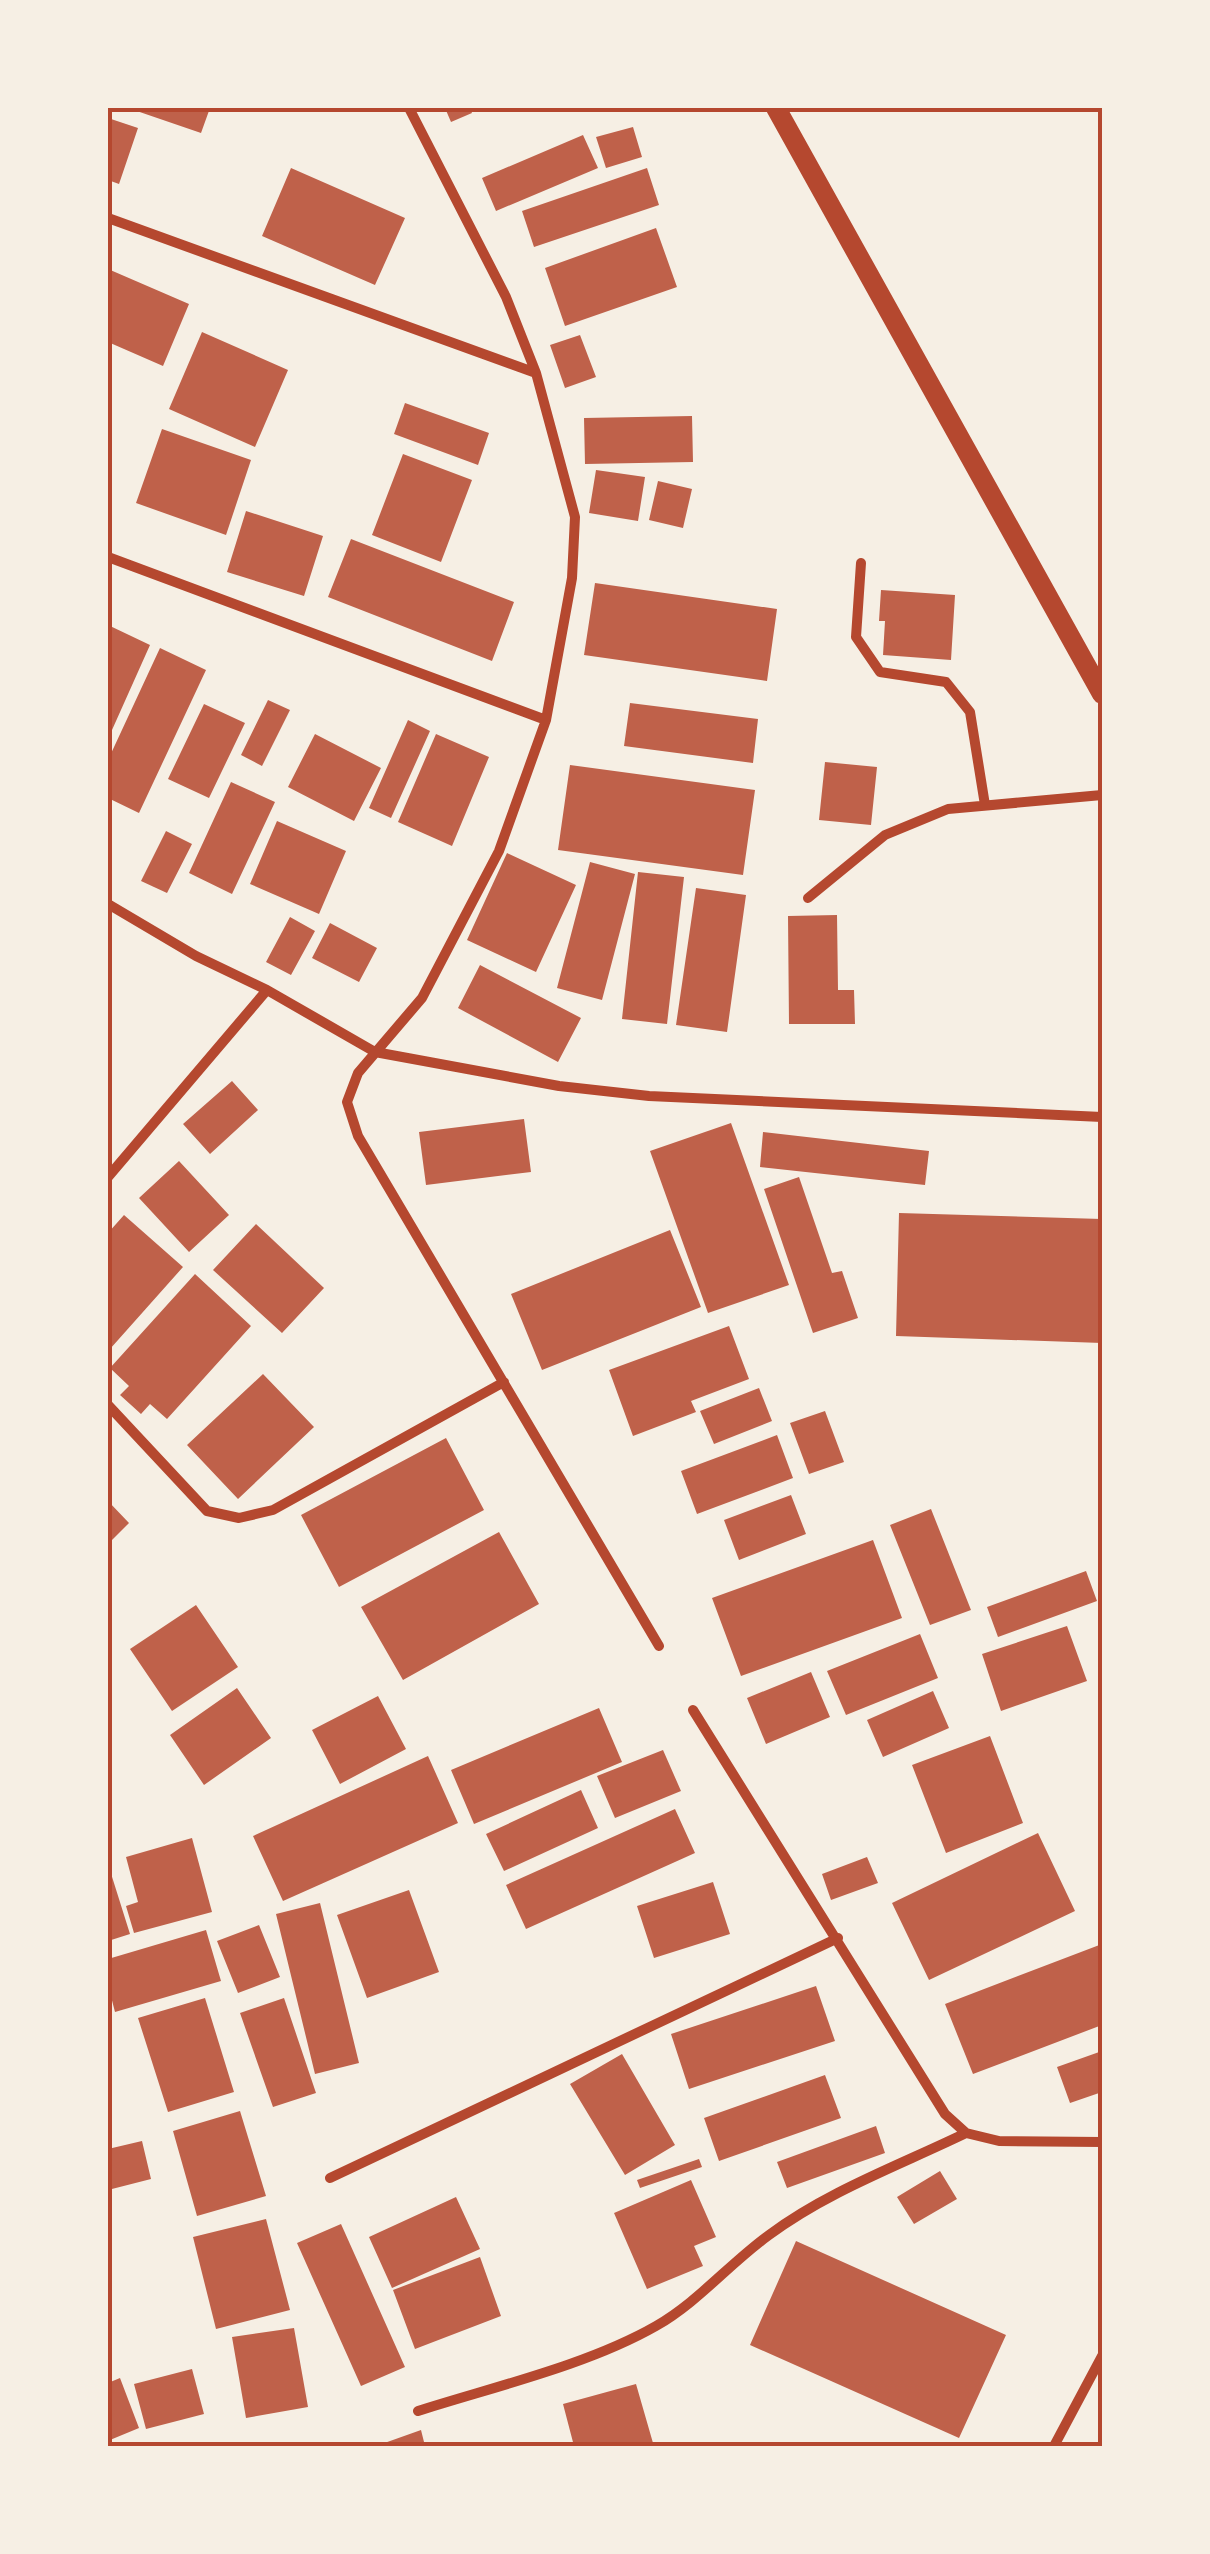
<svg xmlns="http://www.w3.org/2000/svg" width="1210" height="2554" font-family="'Nunito Sans',sans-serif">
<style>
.building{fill:#bf614a}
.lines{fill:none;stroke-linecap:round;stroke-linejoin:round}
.minor{stroke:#b5482f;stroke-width:10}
.secondary{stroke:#b5482f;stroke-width:20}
.neatline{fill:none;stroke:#b5482f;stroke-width:4}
</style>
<rect width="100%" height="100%" fill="#f6efe4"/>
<!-- building -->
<path class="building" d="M128 108H210L201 133Z
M445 108H470L472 113 451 122Z
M108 118 138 128 119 184 108 180Z
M633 127 642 157 606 168 596 137Z
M583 135 598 168 496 211 482 178Z
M291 168 405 218 375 285 262 236Z
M647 168 659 205 534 247 522 211Z
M656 228 677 287 565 326 545 268Z
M108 269 189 304 163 366 108 342Z
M202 332 288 370 255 447 169 409Z
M580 335 596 377 565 388 550 345Z
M405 403 489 433 478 465 394 434Z
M692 416 693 462 585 464 584 418Z
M162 429 251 460 226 535 136 503Z
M403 454 472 480 441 562 372 535Z
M596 470 645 477 638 521 589 513Z
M658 481 692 489 683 528 649 520Z
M246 511 323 536 304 596 227 572Z
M351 539 514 602 492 661 328 597Z
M595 583 777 609 767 681 584 655Z
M881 590 955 595 951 660 883 655 885 621H879Z
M108 625 150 645 112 730 108 728Z
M160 648 206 670 139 813 108 798V760Z
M268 700 290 710 262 766 241 755Z
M630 703 758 719 753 763 624 746Z
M204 704 245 723 209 798 168 779Z
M408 720 430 731 391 818 369 808Z
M315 734 381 768 354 821 288 787Z
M436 734 489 757 452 846 398 822Z
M825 762 877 767 871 825 819 820Z
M570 765 755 790 743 875 558 850Z
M231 782 275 802 232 894 189 873Z
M277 821 346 851 319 914 250 884Z
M166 831 192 844 167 893 141 881Z
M507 853 576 885 536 972 467 940Z
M590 862 635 874 602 1000 557 988Z
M638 872 684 877 667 1024 622 1019Z
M696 888 746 895 727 1032 676 1025Z
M837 915 838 990H854L855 1024H789L788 916Z
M290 917 315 931 291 975 266 962Z
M330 923 377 948 359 982 312 958Z
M480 965 581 1018 558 1062 458 1008Z
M232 1081 258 1110 210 1154 183 1124Z
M524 1119 531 1172 426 1185 419 1132Z
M731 1123 789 1285 708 1313 650 1151Z
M763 1132 929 1151 925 1185 760 1167Z
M179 1161 229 1215 189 1252 139 1198Z
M799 1177 832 1273 842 1271 858 1318 813 1333 764 1189Z
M899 1213 1102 1219V1343L896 1336Z
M124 1215 183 1267 110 1349 108 1346V1233Z
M256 1224 324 1288 282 1333 213 1270Z
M670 1230 701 1307 542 1370 511 1294Z
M195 1274 251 1326 167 1419 150 1404 141 1414 120 1395 129 1386 110 1368Z
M729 1326 749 1379 691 1401 696 1412 633 1436 609 1370Z
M263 1374 314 1427 238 1499 187 1445Z
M759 1388 772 1421 714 1444 700 1411Z
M825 1411 844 1462 809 1474 790 1423Z
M777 1435 793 1478 697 1514 681 1471Z
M446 1438 484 1510 339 1587 301 1515Z
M791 1495 806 1534 739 1560 724 1520Z
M108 1501 129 1523 108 1544Z
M931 1509 971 1610 930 1625 890 1525Z
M499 1532 539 1604 403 1680 361 1607Z
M873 1540 902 1618 741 1676 712 1598Z
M1086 1571 1097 1601 998 1637 987 1607Z
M196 1605 238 1667 172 1711 130 1649Z
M1067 1626 1087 1681 1001 1711 982 1654Z
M920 1634 938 1678 846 1715 827 1671Z
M811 1672 830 1717 766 1744 747 1698Z
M237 1688 271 1738 204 1785 170 1735Z
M933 1691 949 1728 883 1757 867 1720Z
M378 1696 406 1749 340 1784 312 1730Z
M599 1708 622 1762 474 1824 451 1770Z
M990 1736 1023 1823 946 1853 912 1765Z
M663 1750 681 1791 615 1818 597 1776Z
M428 1756 458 1823 283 1901 253 1836Z
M581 1790 598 1828 504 1871 486 1834Z
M675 1809 695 1853 526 1929 506 1885Z
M1038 1833 1075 1911 929 1980 892 1903Z
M192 1838 212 1912 134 1933 126 1906 138 1902 126 1857Z
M867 1857 878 1883 831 1900 822 1874Z
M108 1864 130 1934 108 1941Z
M713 1882 730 1934 654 1958 637 1906Z
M409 1890 439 1972 367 1998 337 1915Z
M320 1903 359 2063 315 2074 276 1914Z
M259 1925 280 1977 238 1993 217 1941Z
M206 1930 221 1981 115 2012 108 1985V1959Z
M1102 1944V2025L973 2074 945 2004Z
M816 1986 835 2041 689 2089 671 2034Z
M205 1998 234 2092 168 2112 138 2018Z
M284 1998 316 2093 273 2107 240 2013Z
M1102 2051V2092L1070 2103 1057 2067Z
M622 2054 675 2145 625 2175 570 2084Z
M825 2075 841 2118 719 2161 704 2118Z
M240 2111 266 2196 197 2216 173 2131Z
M876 2126 885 2153 787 2188 777 2162Z
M142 2141 151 2179 108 2190V2149Z
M699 2159 702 2167 640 2188 637 2180Z
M940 2171 957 2199 914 2224 897 2197Z
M691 2180 716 2237 694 2246 703 2266 647 2289 614 2213Z
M456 2197 480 2249 392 2288 369 2237Z
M266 2219 290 2310 216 2329 193 2237Z
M341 2224 405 2367 361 2386 297 2243Z
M796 2241 1006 2335 959 2438 750 2345Z
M480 2257 501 2316 415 2349 393 2290Z
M294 2328 308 2407 246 2418 232 2337Z
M192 2369 204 2414 146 2429 134 2384Z
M120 2378 139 2428 110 2440 108 2383Z
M636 2384 653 2443 639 2446H574L563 2404Z
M421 2430 425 2446H376Z"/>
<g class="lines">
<!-- minor -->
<path class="minor" d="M409 108 506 297 536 373 575 517 572 578 546 720 499 851 422 998 358 1073 347 1102 358 1136 659 1646
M108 218 536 373
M108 557 546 720
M861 563 856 637 880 672 946 682 970 712 985 805
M808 898 885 835 948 809 1102 795
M108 904 196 956 267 990 375 1052 559 1086 649 1096 1102 1117
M108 1177 267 990
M108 1405 207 1511 239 1518 273 1510 504 1382
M693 1710 945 2114 966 2133 999 2141 1102 2142
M330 2178 838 1938
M418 2411C493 2387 588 2365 656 2326 698 2302 729 2264 769 2235 828 2191 900 2165 966 2133
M1054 2446 1102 2356"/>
<!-- secondary -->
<path class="secondary" d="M776 108 1102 694"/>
</g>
<!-- border -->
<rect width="1210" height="2554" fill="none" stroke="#f6efe4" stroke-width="220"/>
<rect x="110" y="110" width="990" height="2334" class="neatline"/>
</svg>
